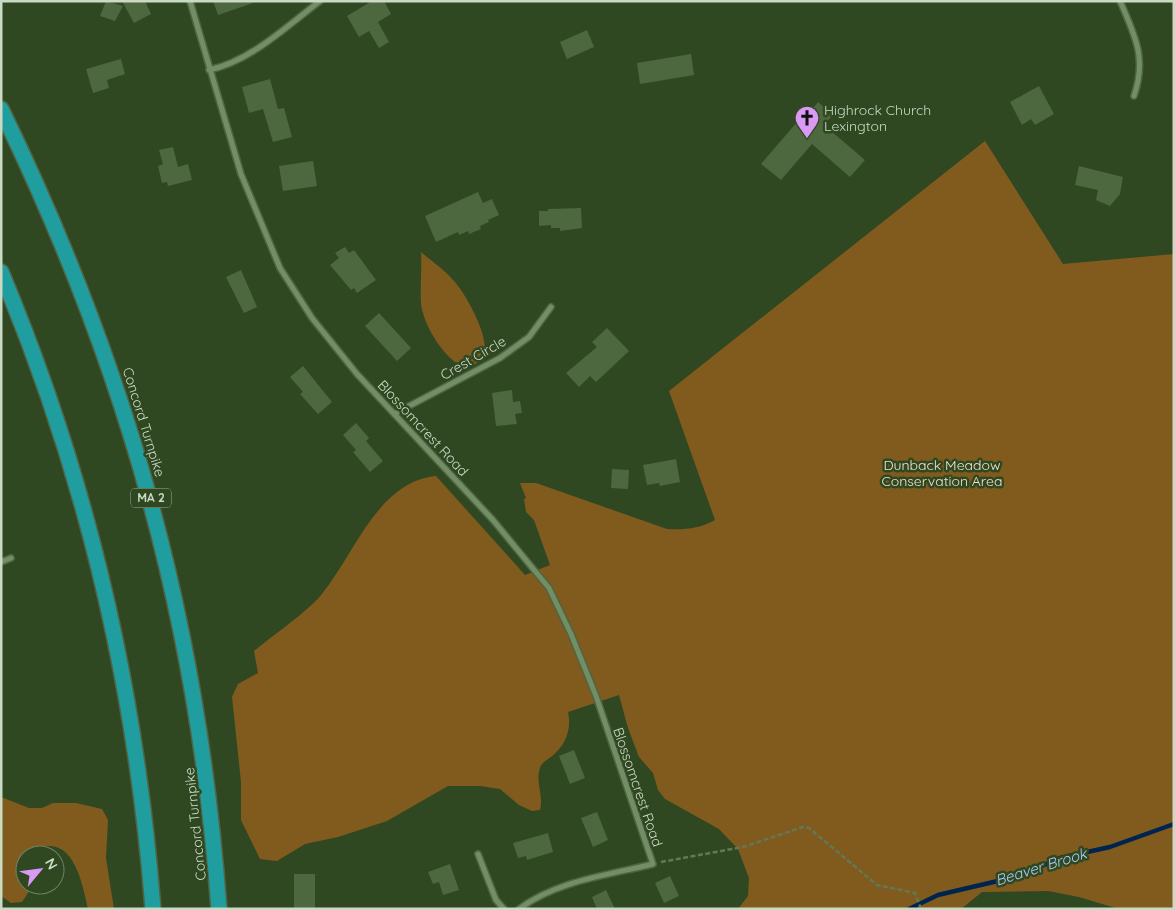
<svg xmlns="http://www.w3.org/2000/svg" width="1175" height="910" font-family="Quicksand,sans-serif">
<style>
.green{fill:#815b1e}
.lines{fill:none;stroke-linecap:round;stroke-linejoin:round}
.stream{stroke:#002450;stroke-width:4.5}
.building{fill:#4d673f}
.minor-casing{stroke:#506443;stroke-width:8}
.motorway-casing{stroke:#506443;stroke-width:18}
.path{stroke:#627857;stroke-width:2.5;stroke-dasharray:5 2.5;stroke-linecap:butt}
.minor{stroke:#728e65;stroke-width:5}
.motorway{stroke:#209d9e;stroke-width:15}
.labels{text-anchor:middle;stroke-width:5;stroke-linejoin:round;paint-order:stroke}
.shield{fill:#2f4822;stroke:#9cae93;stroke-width:1}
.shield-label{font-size:12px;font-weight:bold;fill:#cbdac4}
.poi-label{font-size:14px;fill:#cbdac4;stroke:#2f4822;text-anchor:start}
.street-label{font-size:14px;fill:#cbdac4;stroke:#2f4822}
.park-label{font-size:14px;fill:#f2e1ca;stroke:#2f4822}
.water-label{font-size:15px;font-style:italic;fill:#abcdf9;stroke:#2f4822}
</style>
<rect width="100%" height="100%" fill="#2f4822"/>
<!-- green -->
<path class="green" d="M985 141 1063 264 1174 254V909H1119L1079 897 1048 891 982 892 961 909H738L748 896 749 878 738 849 719 829 665 799 658 790 653 773 639 757 628 728 619 695 568 712C572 730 565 746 551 757 547 760 541 763 540 768 535 782 544 795 540 810L532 811 519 805 500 789 480 786H448L387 821 338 837 305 844 277 861 260 859 241 820V782L232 697 238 684 258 673 254 651C273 635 306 613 321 595 355 554 377 482 436 476L525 575 550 565 534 520 526 512 524 499 526 498 520 483H536L667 529C684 530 699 529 715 520L669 391Z
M421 252C431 261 444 269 453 280 465 292 490 337 484 354 480 363 474 365 466 368 445 361 423 325 421 303 420 286 422 269 421 252Z
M1 797 29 808H42L53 803H76L102 809 108 820 106 858 114 909H88C83 887 75 838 42 847 35 849 33 855 25 855V885H28V893L22 902 11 903 1 896Z"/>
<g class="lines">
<!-- stream -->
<path class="stream" d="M909 909 938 895 1002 880 1035 869 1060 858 1110 847 1174 824"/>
</g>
<!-- building -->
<path class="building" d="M106 1 123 6 115 21 100 16Z
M122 1H145L151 14 134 23Z
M213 1H252L253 3 218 15Z
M372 1H384L391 14 378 22 389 42 379 48 369 31 359 37 347 16Z
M587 30 594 47 567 59 560 42Z
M691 54 694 75 640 84 637 63Z
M121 59 125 74 107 80 109 88 93 93 86 69Z
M270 79 278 109 284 108 292 137 273 142 263 109 249 113 242 87Z
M1039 86 1054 114 1035 125 1031 119 1022 125 1010 102Z
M818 102 833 115 824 125 865 160 850 177 812 144 781 180 761 164 804 114 807 116Z
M173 147 178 167 188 164 192 180 168 186 167 182 162 183 158 166 163 164 159 150Z
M313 161 317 186 283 191 279 166Z
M1079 166 1123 177 1120 194 1110 206 1096 200 1098 190 1075 185Z
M478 192 483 203 492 199 499 215 488 220 489 222 480 226 481 229 469 234 468 231 459 235 458 232 436 242 425 216Z
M581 208 582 228 560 231V228H551V225L539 226V211H548V209Z
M345 247 349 253 354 250 376 280 357 293 354 288 351 290 330 265 339 258 335 253Z
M241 270 257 307 244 313 226 277Z
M379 313 411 348 397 361 365 326Z
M607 328 629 351 596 382 590 376 579 387 566 373 597 347 592 342Z
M303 366 332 402 318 414 300 394 303 392 290 377Z
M512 390 513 402 520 401 522 413 515 414 517 424 496 426 492 393Z
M356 423 369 438 366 441 383 461 370 472 353 452 356 450 343 435Z
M676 459 680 482 660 486 659 483 647 485 643 465Z
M612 469 629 470 628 489 611 488Z
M574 750 585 778 570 784 559 756Z
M597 812 608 840 593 847 581 818Z
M548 833 553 852 527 860 526 856 518 858 513 843Z
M450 864 459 890 443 895 439 882 433 884 428 872Z
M294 874H315V909H294Z
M670 876 679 896 664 903 655 883Z
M606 890 615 909H597L592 897Z"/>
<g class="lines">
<defs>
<path id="minor" d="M190 1 241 174 280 268 312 318 357 374 493 520 549 588 571 634 596 696 653 864C608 875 556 881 519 909
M1120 1C1135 36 1147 58 1134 96
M209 70C251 61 287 26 320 1
M394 414 500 358 529 337 551 307
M1 562 11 558
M478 854 496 900 504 909"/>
<path id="motorway" d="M1 109C127 368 198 622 219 909
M1 272C87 477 136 687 153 909"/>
</defs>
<!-- minor casing -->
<use href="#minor" class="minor-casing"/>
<!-- motorway casing -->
<use href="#motorway" class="motorway-casing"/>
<!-- path -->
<path class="path" d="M661 862 743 847 803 827 809 828 877 885 915 893 921 909"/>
<!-- minor -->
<use href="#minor" class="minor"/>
<!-- motorway -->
<use href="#motorway" class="motorway"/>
</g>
<!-- icons -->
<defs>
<symbol id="church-pin" viewBox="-11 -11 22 30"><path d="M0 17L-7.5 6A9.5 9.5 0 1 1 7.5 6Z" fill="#db99f6" stroke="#2f4822"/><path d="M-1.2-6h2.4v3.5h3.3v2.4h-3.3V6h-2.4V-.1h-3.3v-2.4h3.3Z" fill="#111"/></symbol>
</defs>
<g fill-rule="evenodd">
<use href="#church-pin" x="793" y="104" width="28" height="38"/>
</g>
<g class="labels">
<!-- shield labels -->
<rect class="shield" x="131" y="488.5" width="40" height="19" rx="4"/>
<g class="shield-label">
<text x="151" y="502">MA 2</text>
</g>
<!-- poi labels -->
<g class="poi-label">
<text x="824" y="115">Highrock Church<tspan x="824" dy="16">Lexington</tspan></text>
</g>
<!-- street labels -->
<g class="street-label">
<text transform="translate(473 358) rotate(-30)" y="5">Crest Circle</text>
<text transform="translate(144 422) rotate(73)" y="5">Concord Turnpike</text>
<text transform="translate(423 428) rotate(47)" y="5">Blossomcrest Road</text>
<text transform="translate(638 787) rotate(71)" y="5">Blossomcrest Road</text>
<text transform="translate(195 824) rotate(-96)" y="5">Concord Turnpike</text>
</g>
<!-- park labels -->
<g class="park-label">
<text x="942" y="470">Dunback Meadow<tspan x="942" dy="16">Conservation Area</tspan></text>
</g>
<!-- water labels -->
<g class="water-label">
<text transform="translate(1041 867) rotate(-17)" y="5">Beaver Brook</text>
</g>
</g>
<!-- border -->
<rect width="1175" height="910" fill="none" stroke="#cbdac4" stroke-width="5"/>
<!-- north arrow -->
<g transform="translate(40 870) rotate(61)"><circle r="24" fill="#2f4822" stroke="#6d8263"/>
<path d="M0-4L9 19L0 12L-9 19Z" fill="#db99f6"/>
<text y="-8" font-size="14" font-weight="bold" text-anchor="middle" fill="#cbdac4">N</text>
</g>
</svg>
